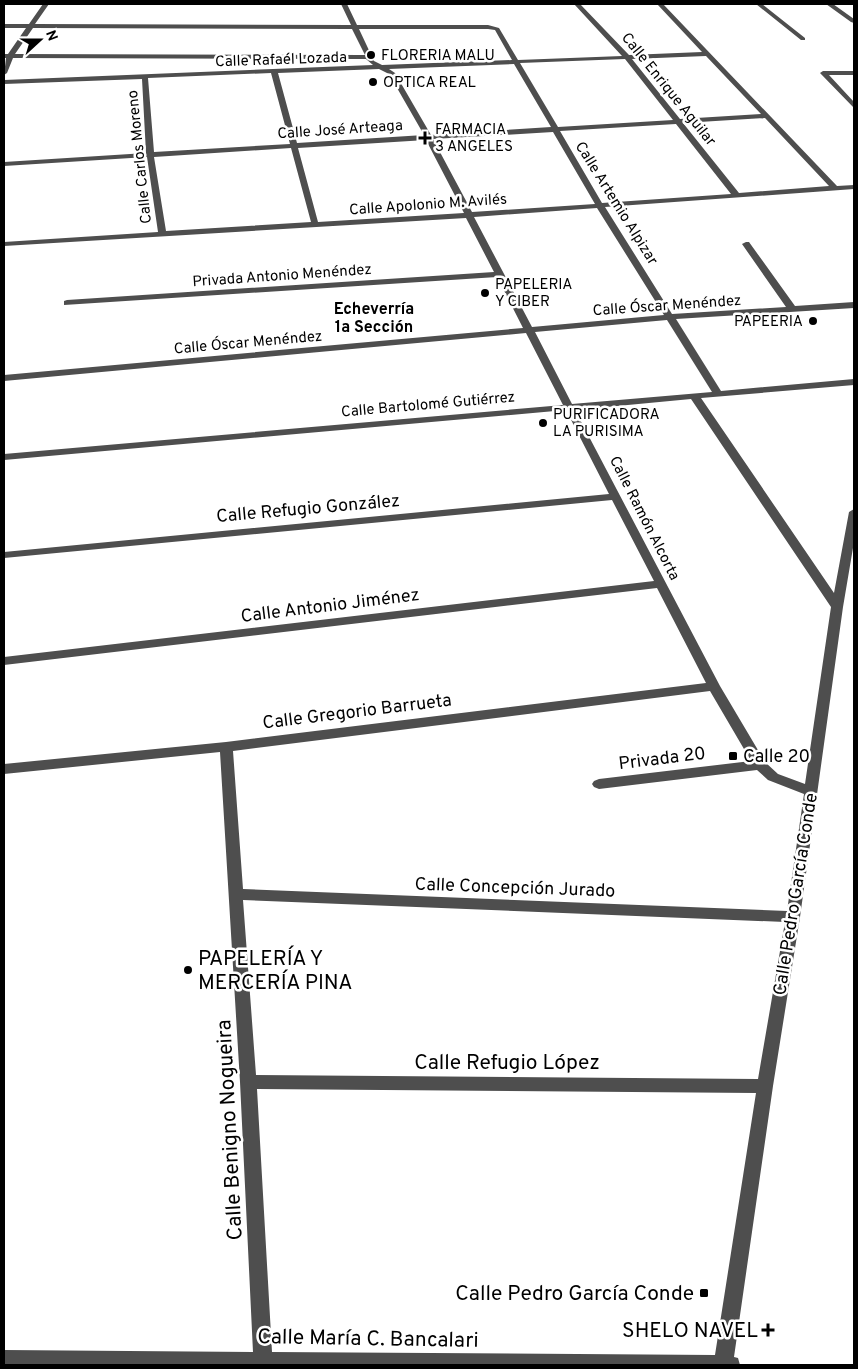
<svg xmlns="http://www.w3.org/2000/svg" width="858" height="1369" font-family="Overpass,sans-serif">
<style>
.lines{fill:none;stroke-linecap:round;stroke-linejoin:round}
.minor{fill:#4e4e4e;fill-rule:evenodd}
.poi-dot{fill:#000;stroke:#fff;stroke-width:2}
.labels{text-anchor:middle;stroke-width:5;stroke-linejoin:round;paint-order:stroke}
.far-poi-label{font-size:15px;fill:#000;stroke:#fff;text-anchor:start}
.far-street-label{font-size:15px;fill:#000;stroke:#fff}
.far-neighbourhood-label{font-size:16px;font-weight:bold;fill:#000;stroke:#fff}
.street-label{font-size:18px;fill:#000;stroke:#fff}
.poi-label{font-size:18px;fill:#000;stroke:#fff;text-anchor:start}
.near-poi-label{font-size:21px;fill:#000;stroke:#fff;text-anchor:end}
.near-street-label{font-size:21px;fill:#000;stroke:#fff}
</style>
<rect width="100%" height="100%" fill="#fff"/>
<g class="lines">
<!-- minor -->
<path class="minor" d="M43 4H49L35 24 351 25 341 4H347L357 25H488L499 28 518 60 622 56 574 4H580L629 55 702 52 657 4H663L837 186 854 185V189L605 207 672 314 786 307 742 244 746 242H749L795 306 854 302V308L676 319 721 391 854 379V385L701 398 834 593 849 512 854 509V542L843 607 800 917 773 1086 734 1357 738 1358 740 1365H4V1350L253 1352 240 1082 220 752 4 774V764L226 742 706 683 657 588 4 665V657L654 581 612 500 4 558V552L609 494 566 410 4 460V454L563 405 526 333 4 381V375L523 328 497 277 64 305V301L67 300 494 272 466 218 4 246V242L158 232 147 157 4 166V162L146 153 142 79 4 84V80L373 65 366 59 13 58 7 73 4 75 6 58H4V54H8L26 28H4V24H29ZM33 28 352 29 365 55 15 54ZM359 29H488L495 30 512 60 382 65 374 61ZM706 56 761 114 680 119 632 59ZM625 59 673 120 558 127 520 63ZM514 64 551 127 431 135 395 73 389 69ZM379 69 389 74 424 135 297 143 278 73ZM271 73 290 144 154 152 148 78ZM765 118 829 186 739 193 683 123ZM676 124 731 194 602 203 560 131ZM553 132 595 204 472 212 433 139ZM426 140 464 213 318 222 298 148ZM291 148 311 222 166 231 154 157ZM597 208 664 315 532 327 474 217ZM667 320 712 392 572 404 535 332ZM691 399 831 607 805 784 778 774 765 762 720 686 575 410ZM710 691 751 761 599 779 594 781 592 784 594 787 599 789 757 770 768 780 804 794 787 911 243 889 233 751ZM243 900 785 922 758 1079 256 1075ZM257 1089 756 1093 715 1355 272 1352Z
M756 4H762L805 38V40H801Z
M826 4H833L854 19V23L851 22Z
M854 71V75H829L854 102V108L820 73 823 71Z"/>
</g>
<!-- markers -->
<g class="poi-dot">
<circle cx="371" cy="55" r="5"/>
<circle cx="373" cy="82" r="5"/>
<path d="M422.5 130.5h5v5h5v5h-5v5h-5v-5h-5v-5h5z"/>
<circle cx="485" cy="293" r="5"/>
<circle cx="813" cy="321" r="5"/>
<circle cx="543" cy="423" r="5"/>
<rect x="728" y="751" width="10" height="10" rx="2.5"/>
<circle cx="188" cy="970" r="5"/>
<rect x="699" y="1288" width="10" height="10" rx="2.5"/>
<path d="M765.5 1322.5h5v5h5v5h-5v5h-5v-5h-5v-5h5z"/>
</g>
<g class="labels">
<!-- far-poi labels -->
<g class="far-poi-label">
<text x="381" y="60">FLORERIA MALU</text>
<text x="383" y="87">OPTICA REAL</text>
<text x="435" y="134">FARMACIA<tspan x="435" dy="17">3 ANGELES</tspan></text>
<text x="495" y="289">PAPELERIA<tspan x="495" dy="17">Y CIBER</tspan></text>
<text x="803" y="326" text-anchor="end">PAPEERIA</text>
<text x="553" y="419">PURIFICADORA<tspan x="553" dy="17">LA PURISIMA</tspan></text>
</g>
<!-- far-street labels -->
<g class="far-street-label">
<text transform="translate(281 59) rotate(-2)" y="5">Calle Rafaél Lozada</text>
<text transform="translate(669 89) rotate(51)" y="5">Calle Enrique Aguilar</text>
<text transform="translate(340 129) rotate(-4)" y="5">Calle José Arteaga</text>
<text transform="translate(139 157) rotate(-96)" y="5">Calle Carlos Moreno</text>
<text transform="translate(617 203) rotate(58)" y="5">Calle Artemio Alpizar</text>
<text transform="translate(428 204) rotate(-4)" y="5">Calle Apolonio M. Avilés</text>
<text transform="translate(282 275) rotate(-4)" y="5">Privada Antonio Menéndez</text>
<text transform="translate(667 305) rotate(-4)" y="5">Calle Óscar Menéndez</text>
<text transform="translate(248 342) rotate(-5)" y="5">Calle Óscar Menéndez</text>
<text transform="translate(428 404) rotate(-5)" y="5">Calle Bartolomé Gutiérrez</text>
<text transform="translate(645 518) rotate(63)" y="5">Calle Ramón Alcorta</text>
</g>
<!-- far-neighbourhood labels -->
<g class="far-neighbourhood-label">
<text x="374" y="314">Echeverría<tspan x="374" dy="18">1a Sección</tspan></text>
</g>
<!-- street labels -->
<g class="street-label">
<text transform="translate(308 508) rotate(-5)" y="6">Calle Refugio González</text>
<text transform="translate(330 605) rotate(-7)" y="6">Calle Antonio Jiménez</text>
<text transform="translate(357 711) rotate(-7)" y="6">Calle Gregorio Barrueta</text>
<text transform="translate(662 758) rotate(-7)" y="6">Privada 20</text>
<text transform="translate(515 887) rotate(2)" y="6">Calle Concepción Jurado</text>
<text transform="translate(795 894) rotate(-81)" y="6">Calle Pedro García Conde</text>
</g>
<!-- poi labels -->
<g class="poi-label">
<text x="743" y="762">Calle 20</text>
</g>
<!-- near-poi labels -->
<g class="near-poi-label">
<text x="198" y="965" text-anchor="start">PAPELERÍA Y<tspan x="198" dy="24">MERCERÍA PINA</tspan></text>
<text x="694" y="1300">Calle Pedro García Conde</text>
<text x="758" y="1337">SHELO NAVEL</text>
</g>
<!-- near-street labels -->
<g class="near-street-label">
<text x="507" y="1069">Calle Refugio López</text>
<text transform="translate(229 1130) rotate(-93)" y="7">Calle Benigno Nogueira</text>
<text transform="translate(368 1338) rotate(1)" y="7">Calle María C. Bancalari</text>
</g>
</g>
<!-- border -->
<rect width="858" height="1369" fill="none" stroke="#000000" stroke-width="10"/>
<!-- north arrow -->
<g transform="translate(40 40) rotate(69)" stroke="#ffffff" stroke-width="4" paint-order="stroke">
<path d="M0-4L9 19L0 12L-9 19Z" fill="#000000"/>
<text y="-8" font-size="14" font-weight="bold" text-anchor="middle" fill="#000000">N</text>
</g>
</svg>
